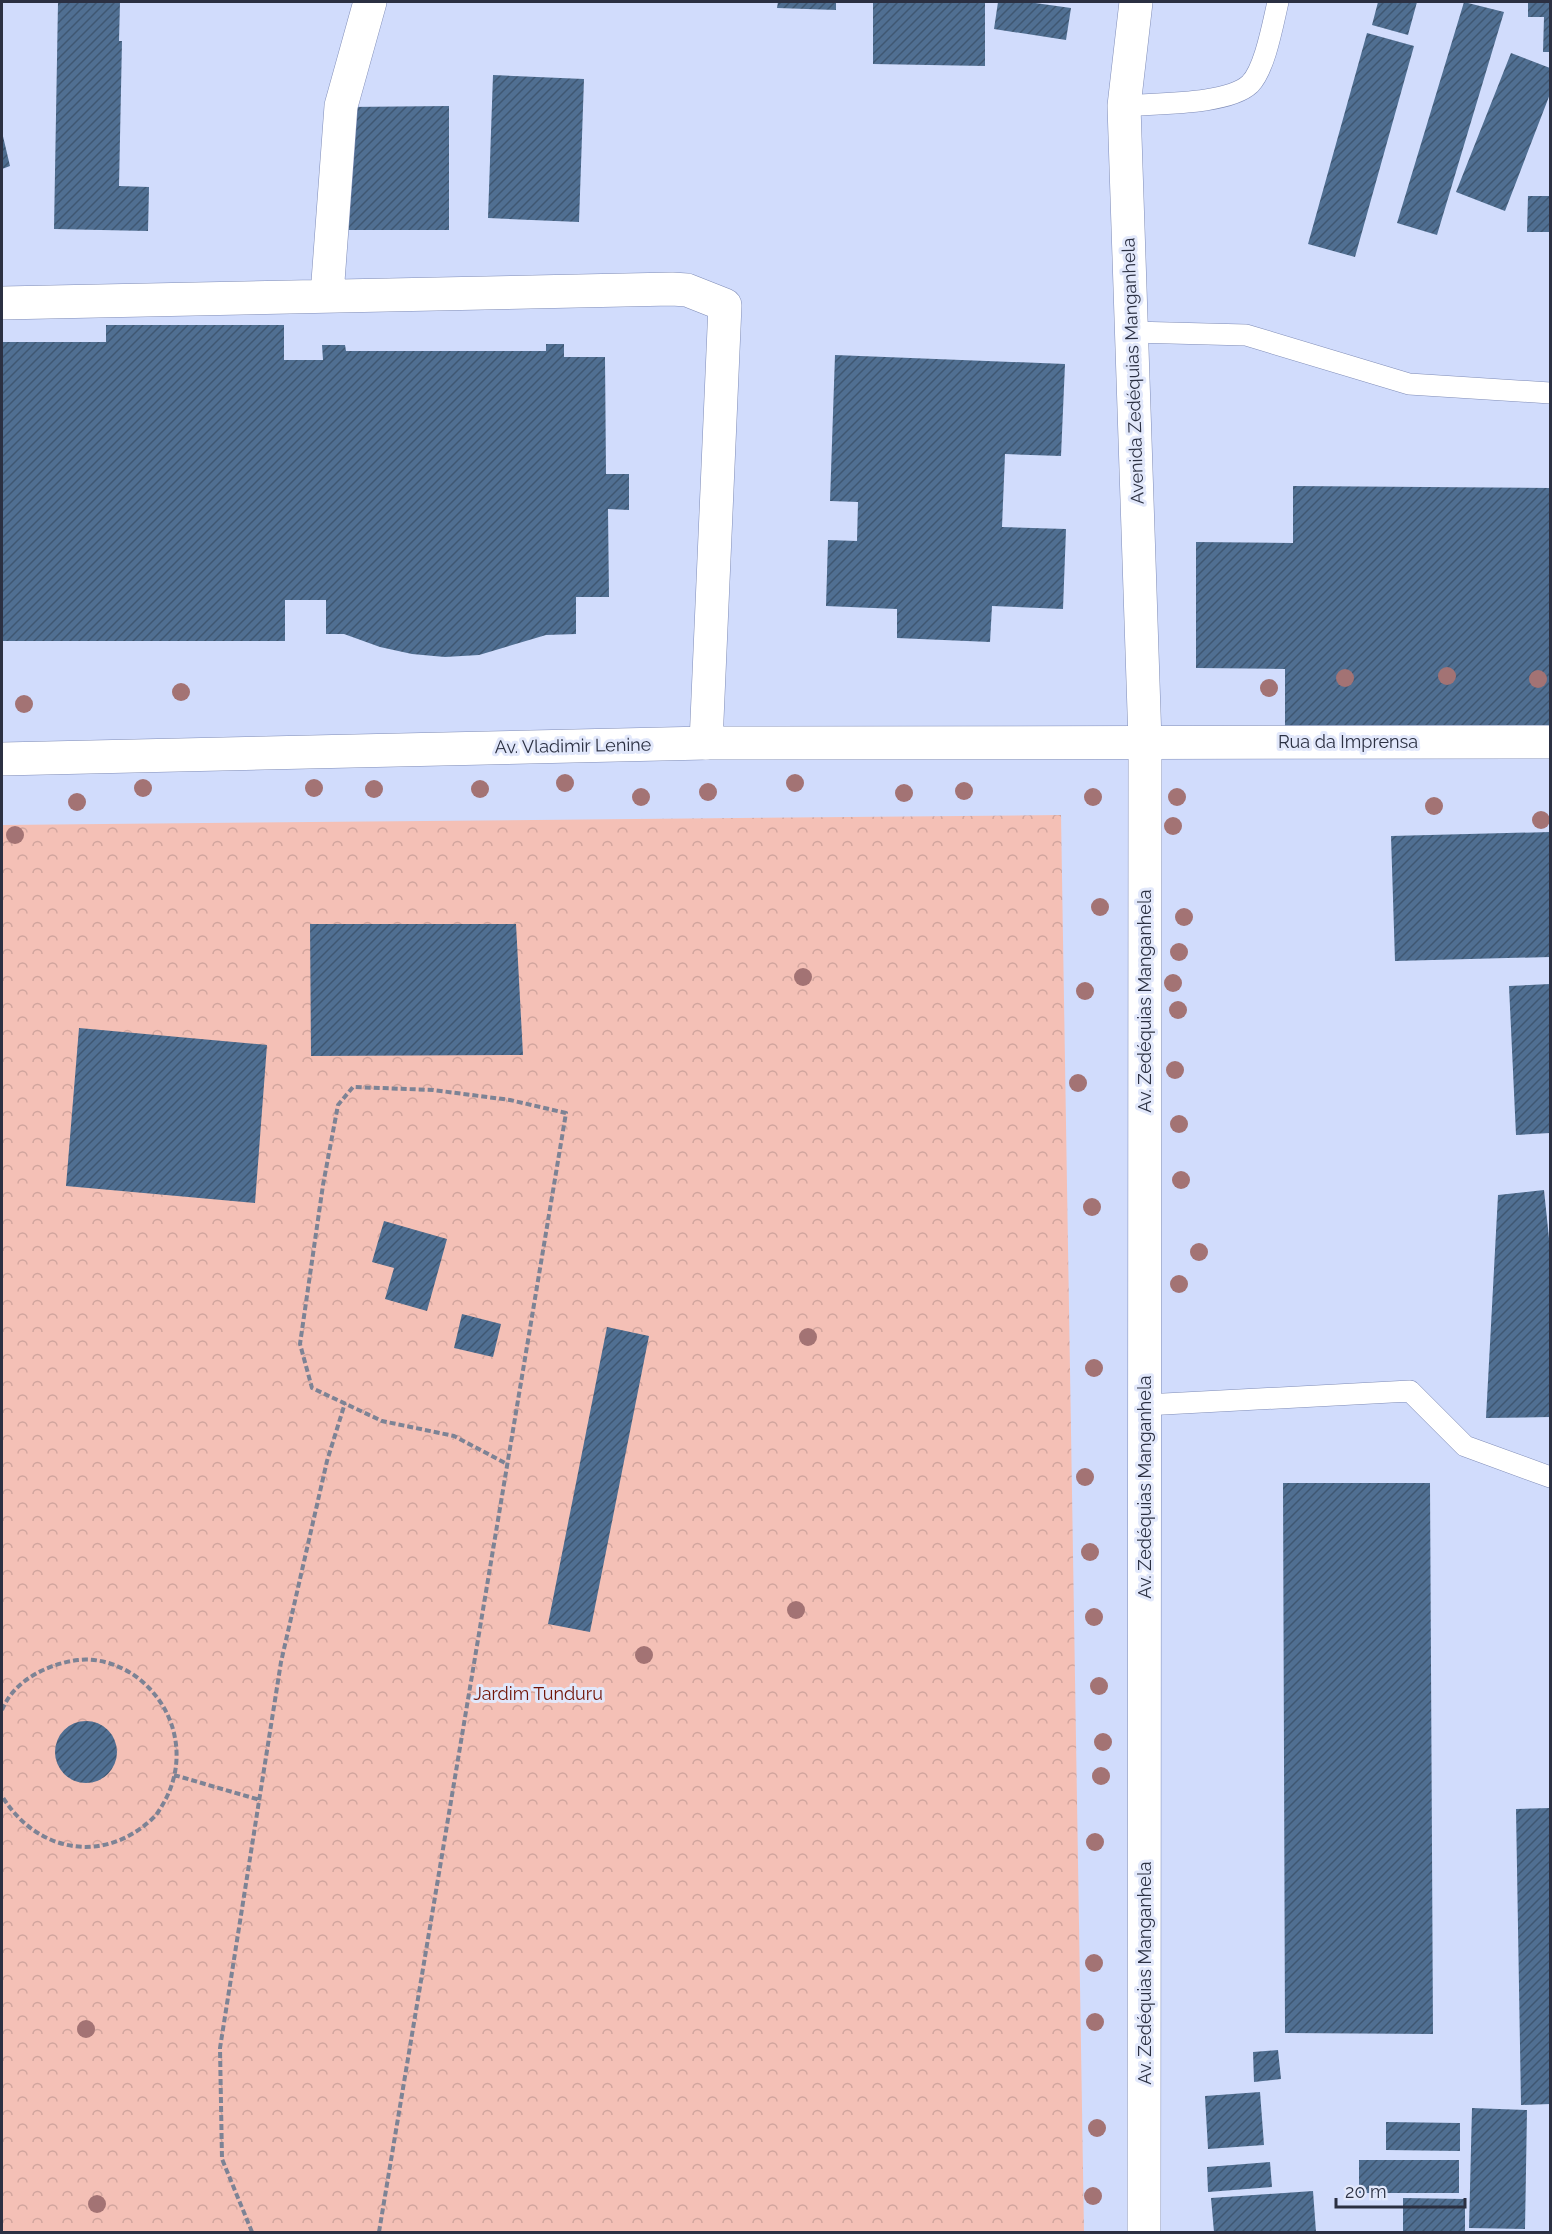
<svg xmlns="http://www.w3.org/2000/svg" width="1552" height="2234" font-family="Raleway,sans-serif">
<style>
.built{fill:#d1dcfc}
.park{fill:url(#park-crowns)}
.building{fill:url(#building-hatch)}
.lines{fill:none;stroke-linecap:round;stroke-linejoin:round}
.service-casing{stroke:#7f8cb7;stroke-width:22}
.minor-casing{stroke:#7f8cb7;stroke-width:34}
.secondary-casing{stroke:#7f8cb7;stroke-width:34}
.path{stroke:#7d8395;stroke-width:4;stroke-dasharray:6 3;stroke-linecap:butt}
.service{stroke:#fff;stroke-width:21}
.minor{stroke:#fff;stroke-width:33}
.secondary{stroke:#fff;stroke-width:33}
.tree{fill:#a37374}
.labels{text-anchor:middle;stroke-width:6;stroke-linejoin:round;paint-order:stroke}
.street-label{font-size:18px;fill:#2b3042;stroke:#e2e8fb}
.park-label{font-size:18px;fill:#701306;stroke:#e2e8fb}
</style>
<defs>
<pattern id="park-crowns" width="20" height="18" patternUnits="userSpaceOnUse" patternTransform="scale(1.5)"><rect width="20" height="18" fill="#f4c0b6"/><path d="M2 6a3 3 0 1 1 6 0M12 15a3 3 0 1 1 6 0" fill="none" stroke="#d1a59e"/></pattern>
<pattern id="building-hatch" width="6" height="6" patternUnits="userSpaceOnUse" patternTransform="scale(1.5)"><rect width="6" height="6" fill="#506f92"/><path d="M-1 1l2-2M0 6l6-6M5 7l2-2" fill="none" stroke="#3f5772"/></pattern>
</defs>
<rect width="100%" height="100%" fill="#e2e8fb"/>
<!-- built -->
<path class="built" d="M2 2H1550V2232H2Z"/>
<!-- park -->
<path class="park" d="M1061 815 1084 2232H2V825Z"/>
<!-- building -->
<path class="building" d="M58 2H120L119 41H122L119 186 149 187 148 231 54 229Z
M778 2H836V10L777 8Z
M873 2H985V66L873 64Z
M998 2H1028L1071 8 1066 40 994 29Z
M1378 2H1417L1408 35 1372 25Z
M1464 2 1504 12 1437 235 1397 223Z
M1528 2H1550V52H1543L1544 17H1528Z
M1367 33 1414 46 1355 257 1308 244Z
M1511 53 1550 68V94L1505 211 1456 192Z
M493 75 584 79 579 222 488 218Z
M449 106V230H347L346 107Z
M2 132 10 166 2 169Z
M1528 196H1550V232H1527Z
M106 325H284V360H323L322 345H345L346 351H546V344H564V357H605L606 474H629V510L608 509 609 597H576V634L546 635 479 655 445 657 412 654 380 647 344 634H326V600H285V641H2V342H106Z
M835 355 1065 364 1061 456 1005 454 1002 527 1066 529 1063 609 992 606 990 642 897 638V609L826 606 828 540 857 541 858 502 830 501Z
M1293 486 1550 488V738L1285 736V669L1196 668V542L1293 543Z
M1550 832V957L1395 961 1391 836Z
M310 924H516L523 1055 311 1056Z
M1550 984V1133L1516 1135 1509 986Z
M79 1028 267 1045 255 1203 66 1186Z
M1544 1190 1550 1248V1417L1486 1418 1498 1195Z
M384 1221 447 1239 427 1311 385 1299 394 1268 372 1262Z
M462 1314 501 1324 493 1357 454 1348Z
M607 1327 649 1336 590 1632 548 1624Z
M1283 1483H1430L1433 2034 1285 2033Z
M55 1752a31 31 0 1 1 62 0a31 31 0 1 1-62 0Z
M1550 1808V2104L1521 2105 1516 1809Z
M1278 2050 1281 2079 1254 2082 1253 2052Z
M1260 2092 1264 2145 1208 2149 1205 2096Z
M1472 2108 1527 2110 1525 2229 1469 2228Z
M1386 2122 1460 2123V2151L1386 2150Z
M1359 2160H1459V2193H1359Z
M1270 2162 1272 2187 1208 2192 1207 2167Z
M1313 2191 1316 2232H1214L1211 2198Z
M1403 2198 1465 2199V2232H1403Z"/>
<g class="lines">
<defs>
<path id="service" d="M1124 106C1155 103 1228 105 1250 84 1265 69 1273 23 1278 2
M1132 332 1246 335 1409 384 1550 393
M1145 1405 1410 1391 1465 1446 1550 1477"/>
<path id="minor" d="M1136 2 1124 106 1145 742 1144 2232
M327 295 341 106 370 2
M2 303 672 289 687 290 725 305 706 743"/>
<path id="secondary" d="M2 759 706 743 1550 742"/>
</defs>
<!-- service casing -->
<use href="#service" class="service-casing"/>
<!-- minor casing -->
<use href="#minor" class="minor-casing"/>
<!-- secondary casing -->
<use href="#secondary" class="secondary-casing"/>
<!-- path -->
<path class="path" d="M2 1710C14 1680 48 1664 78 1660 103 1657 131 1669 148 1687 179 1718 186 1765 163 1804 160 1809 157 1815 152 1819 103 1865 36 1852 2 1796
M174 1775 260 1800
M252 2232 222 2159 220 2048 281 1662 327 1461 345 1403
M379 2232 566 1113 510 1100 433 1090 353 1087 338 1105 323 1185 300 1344 312 1388 382 1421 454 1436 507 1464"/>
<!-- service -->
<use href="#service" class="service"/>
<!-- minor -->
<use href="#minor" class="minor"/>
<!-- secondary -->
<use href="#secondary" class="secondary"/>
</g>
<!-- trees -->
<g class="tree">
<circle cx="1447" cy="676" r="9"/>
<circle cx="1345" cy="678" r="9"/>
<circle cx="1538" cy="679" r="9"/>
<circle cx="1269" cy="688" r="9"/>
<circle cx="181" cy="692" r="9"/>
<circle cx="24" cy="704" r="9"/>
<circle cx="565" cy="783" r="9"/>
<circle cx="795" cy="783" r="9"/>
<circle cx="143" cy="788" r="9"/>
<circle cx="314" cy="788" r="9"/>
<circle cx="374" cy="789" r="9"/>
<circle cx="480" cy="789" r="9"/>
<circle cx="964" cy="791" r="9"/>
<circle cx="708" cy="792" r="9"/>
<circle cx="904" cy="793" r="9"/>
<circle cx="641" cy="797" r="9"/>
<circle cx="1093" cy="797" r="9"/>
<circle cx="1177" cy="797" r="9"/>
<circle cx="77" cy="802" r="9"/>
<circle cx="1434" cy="806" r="9"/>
<circle cx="1541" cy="820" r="9"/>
<circle cx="1173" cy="826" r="9"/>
<circle cx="15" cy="835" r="9"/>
<circle cx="1100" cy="907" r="9"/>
<circle cx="1184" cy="917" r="9"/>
<circle cx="1179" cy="952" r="9"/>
<circle cx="803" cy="977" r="9"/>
<circle cx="1173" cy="983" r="9"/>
<circle cx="1085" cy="991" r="9"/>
<circle cx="1178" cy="1010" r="9"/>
<circle cx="1175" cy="1070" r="9"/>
<circle cx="1078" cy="1083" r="9"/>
<circle cx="1179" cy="1124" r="9"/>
<circle cx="1181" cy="1180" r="9"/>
<circle cx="1092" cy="1207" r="9"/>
<circle cx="1199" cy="1252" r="9"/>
<circle cx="1179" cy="1284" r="9"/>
<circle cx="808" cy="1337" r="9"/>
<circle cx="1094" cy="1368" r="9"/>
<circle cx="1085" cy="1477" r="9"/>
<circle cx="1090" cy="1552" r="9"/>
<circle cx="796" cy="1610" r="9"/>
<circle cx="1094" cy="1617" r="9"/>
<circle cx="644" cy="1655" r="9"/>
<circle cx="1099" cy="1686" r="9"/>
<circle cx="1103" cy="1742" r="9"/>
<circle cx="1101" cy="1776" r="9"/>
<circle cx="1095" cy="1842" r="9"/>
<circle cx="1094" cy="1963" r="9"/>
<circle cx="1095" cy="2022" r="9"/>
<circle cx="86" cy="2029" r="9"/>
<circle cx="1097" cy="2128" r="9"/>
<circle cx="1093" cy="2196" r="9"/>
<circle cx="97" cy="2204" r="9"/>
</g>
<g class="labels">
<!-- street labels -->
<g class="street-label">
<text transform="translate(1133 371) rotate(-92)" y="6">Avenida Zedéquias Manganhela</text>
<text x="1348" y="748">Rua da Imprensa</text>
<text transform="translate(573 746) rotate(-1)" y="6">Av. Vladimir Lenine</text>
<text transform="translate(1145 1001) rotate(-90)" y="6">Av. Zedéquias Manganhela</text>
<text transform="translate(1145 1487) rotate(-90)" y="6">Av. Zedéquias Manganhela</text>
<text transform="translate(1145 1973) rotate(-90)" y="6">Av. Zedéquias Manganhela</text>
</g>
<!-- park labels -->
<g class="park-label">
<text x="538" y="1700">Jardim Tunduru</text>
</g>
</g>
<!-- border -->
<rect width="1552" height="2234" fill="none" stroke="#2b3042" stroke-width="6"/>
<!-- scale -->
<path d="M1336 2198v9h129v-9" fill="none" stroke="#2b3042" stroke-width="3"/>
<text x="1345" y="2198" font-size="18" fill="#2b3042" stroke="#e2e8fb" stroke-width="4.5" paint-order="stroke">20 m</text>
</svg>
